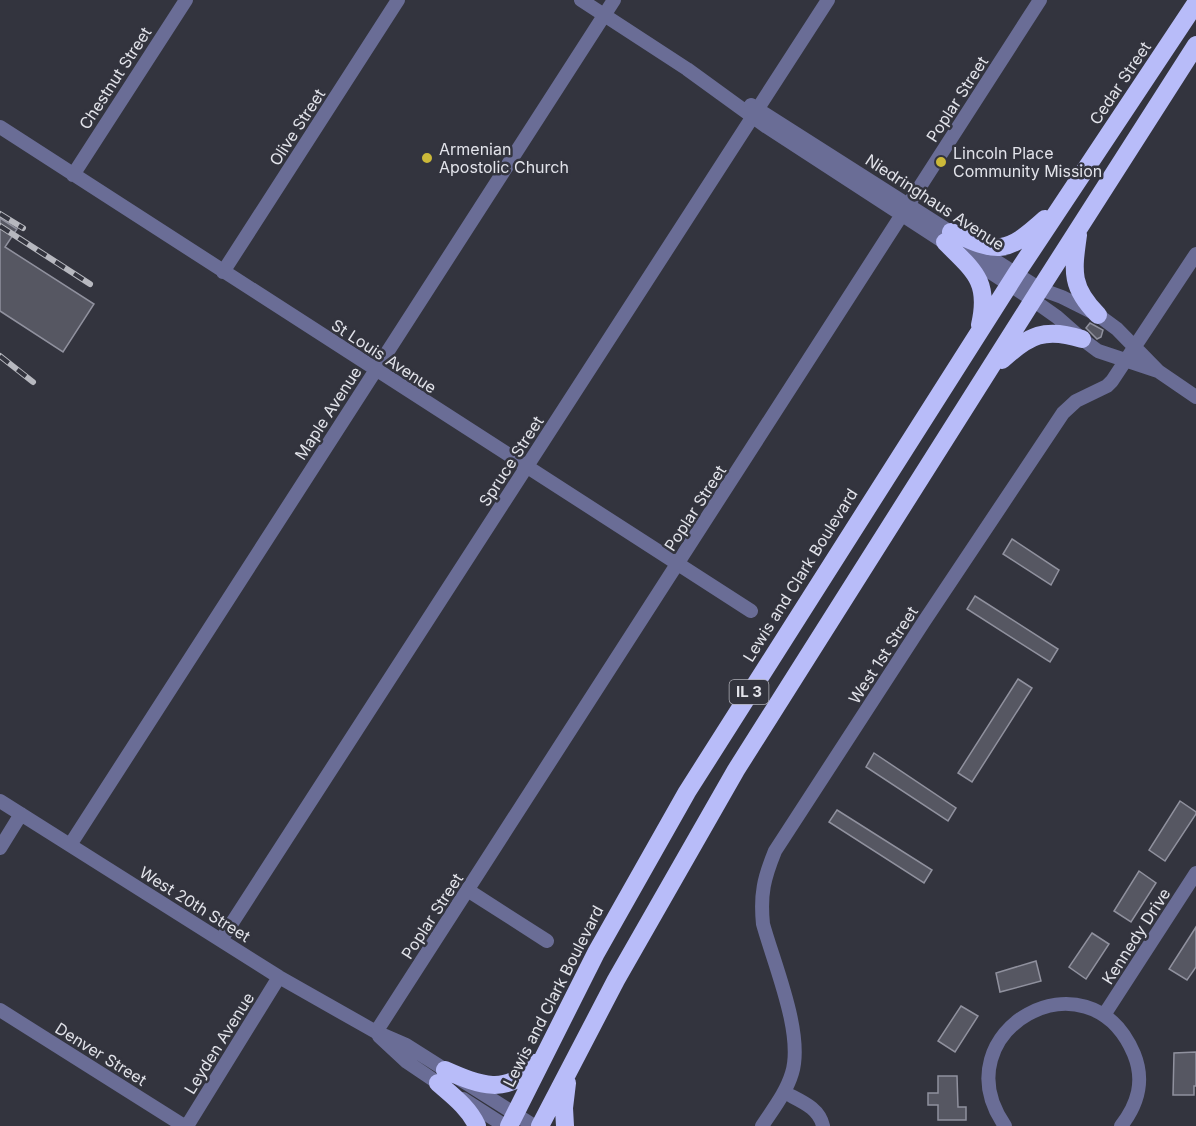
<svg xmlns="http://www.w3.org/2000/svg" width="1196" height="1126" font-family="Inter,sans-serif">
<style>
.building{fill:#565762;stroke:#90919e;stroke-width:1.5}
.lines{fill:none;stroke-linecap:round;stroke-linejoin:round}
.minor{stroke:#6a6d96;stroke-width:14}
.highway{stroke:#b8bcf9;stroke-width:18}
.rail-casing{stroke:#b7b8bf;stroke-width:6}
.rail{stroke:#33343e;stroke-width:4;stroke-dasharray:11;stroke-linecap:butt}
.poi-dot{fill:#ccb939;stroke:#33343e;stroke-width:2}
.labels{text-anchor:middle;stroke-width:5;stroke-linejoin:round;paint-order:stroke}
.shield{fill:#33343e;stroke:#aeaeb6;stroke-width:1.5}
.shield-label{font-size:15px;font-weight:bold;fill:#e2e3ea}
.street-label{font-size:16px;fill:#e2e3ea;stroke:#33343e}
.poi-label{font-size:16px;fill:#e2e3ea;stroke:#33343e;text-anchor:start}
</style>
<rect width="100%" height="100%" fill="#33343e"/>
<!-- building -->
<path class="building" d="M0 218 17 229 5 247 94 304 63 352 0 311Z
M1090 323 1103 330 1101 337 1097 339 1086 328Z
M1012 539 1059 570 1051 585 1003 554Z
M975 596 1058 649 1050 662 967 609Z
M1018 679 1032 688 972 782 958 773Z
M874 753 956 808 948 821 866 767Z
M1180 801 1196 812V814L1165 861 1149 850Z
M837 810 932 870 924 883 829 822Z
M1139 871 1156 883 1131 922 1114 911Z
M1196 927V967L1187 980 1169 969Z
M1092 933 1109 944 1086 979 1069 967Z
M1036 961 1041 981 1000 992 996 973Z
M961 1006 978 1016 955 1052 938 1041Z
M1196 1052V1086H1194V1095H1173L1174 1053Z
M938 1076H957L958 1107H966V1120H938V1105H928V1093H938Z"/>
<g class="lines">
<!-- minor -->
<path class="minor" d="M581 0 687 69 767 127 1033 300 1057 317 1082 339 1098 351 1158 371
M751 105 1040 289 1062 297 1098 315 1117 329 1158 371 1196 397
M0 127 751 611
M73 175 186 0
M223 272 398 0
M0 801 279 977 376 1032 406 1045 534 1126
M70 845 614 0
M0 848 21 814
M469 891 547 941
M221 940 828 0
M0 1010 184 1126
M1104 1015 1196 873
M376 1032 1040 0
M379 1036 407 1062 444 1087
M784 1092C800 1101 819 1107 823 1126
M463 1099 505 1126
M187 1126 279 977
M762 1126C773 1109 786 1093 792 1073 804 1034 774 964 763 924 760 894 764 878 775 851L923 623 1063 413 1076 401 1107 386 1112 381 1196 254
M1005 1126C939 1031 1089 947 1134 1054 1145 1081 1138 1104 1121 1126"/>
<!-- highway -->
<path class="highway" d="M951 232C999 253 1005 255 1045 219
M1078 235C1073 271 1070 287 1098 315
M945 242C974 271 990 281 980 325
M1002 360C1029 335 1045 327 1082 339
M445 1070C479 1085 508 1097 535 1063
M438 1083C453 1096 469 1108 477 1126
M509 1126 596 953 687 792 1016 274 1196 3
M540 1126 616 980 736 770 1040 289 1196 45
M565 1126 564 1108 567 1083"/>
<defs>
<path id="rail" d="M0 214 23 228
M0 226 90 284
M0 356 33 382"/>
</defs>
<!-- rail casing -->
<use href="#rail" class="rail-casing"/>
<!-- rail -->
<use href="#rail" class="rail"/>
</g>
<!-- markers -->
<g class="poi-dot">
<circle cx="427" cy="158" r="6"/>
<circle cx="941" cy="162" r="6"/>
</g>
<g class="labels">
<!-- shield labels -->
<rect class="shield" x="729.5" y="680" width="39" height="24" rx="4.5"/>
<g class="shield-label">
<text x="749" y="697">IL 3</text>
</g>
<!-- street labels -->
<g class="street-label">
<text transform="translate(115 78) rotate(-57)" y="6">Chestnut Street</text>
<text transform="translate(1120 83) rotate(-56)" y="6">Cedar Street</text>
<text transform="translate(957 99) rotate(-57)" y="6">Poplar Street</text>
<text transform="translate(297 127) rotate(-57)" y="6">Olive Street</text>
<text transform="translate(935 202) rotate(33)" y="6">Niedringhaus Avenue</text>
<text transform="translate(384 356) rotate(33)" y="6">St Louis Avenue</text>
<text transform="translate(328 413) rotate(-57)" y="6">Maple Avenue</text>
<text transform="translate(511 461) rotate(-57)" y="6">Spruce Street</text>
<text transform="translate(695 508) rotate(-57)" y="6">Poplar Street</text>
<text transform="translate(800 575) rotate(-58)" y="6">Lewis and Clark Boulevard</text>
<text transform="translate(883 655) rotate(-57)" y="6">West 1st Street</text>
<text transform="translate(195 904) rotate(32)" y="6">West 20th Street</text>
<text transform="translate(432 916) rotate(-57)" y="6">Poplar Street</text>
<text transform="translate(1136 936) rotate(-57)" y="6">Kennedy Drive</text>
<text transform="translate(553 996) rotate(-63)" y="6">Lewis and Clark Boulevard</text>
<text transform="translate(219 1043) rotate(-58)" y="6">Leyden Avenue</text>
<text transform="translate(101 1054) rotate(32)" y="6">Denver Street</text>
</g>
<!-- poi labels -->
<g class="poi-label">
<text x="439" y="155">Armenian<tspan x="439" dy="18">Apostolic Church</tspan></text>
<text x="953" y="159">Lincoln Place<tspan x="953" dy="18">Community Mission</tspan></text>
</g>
</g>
</svg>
